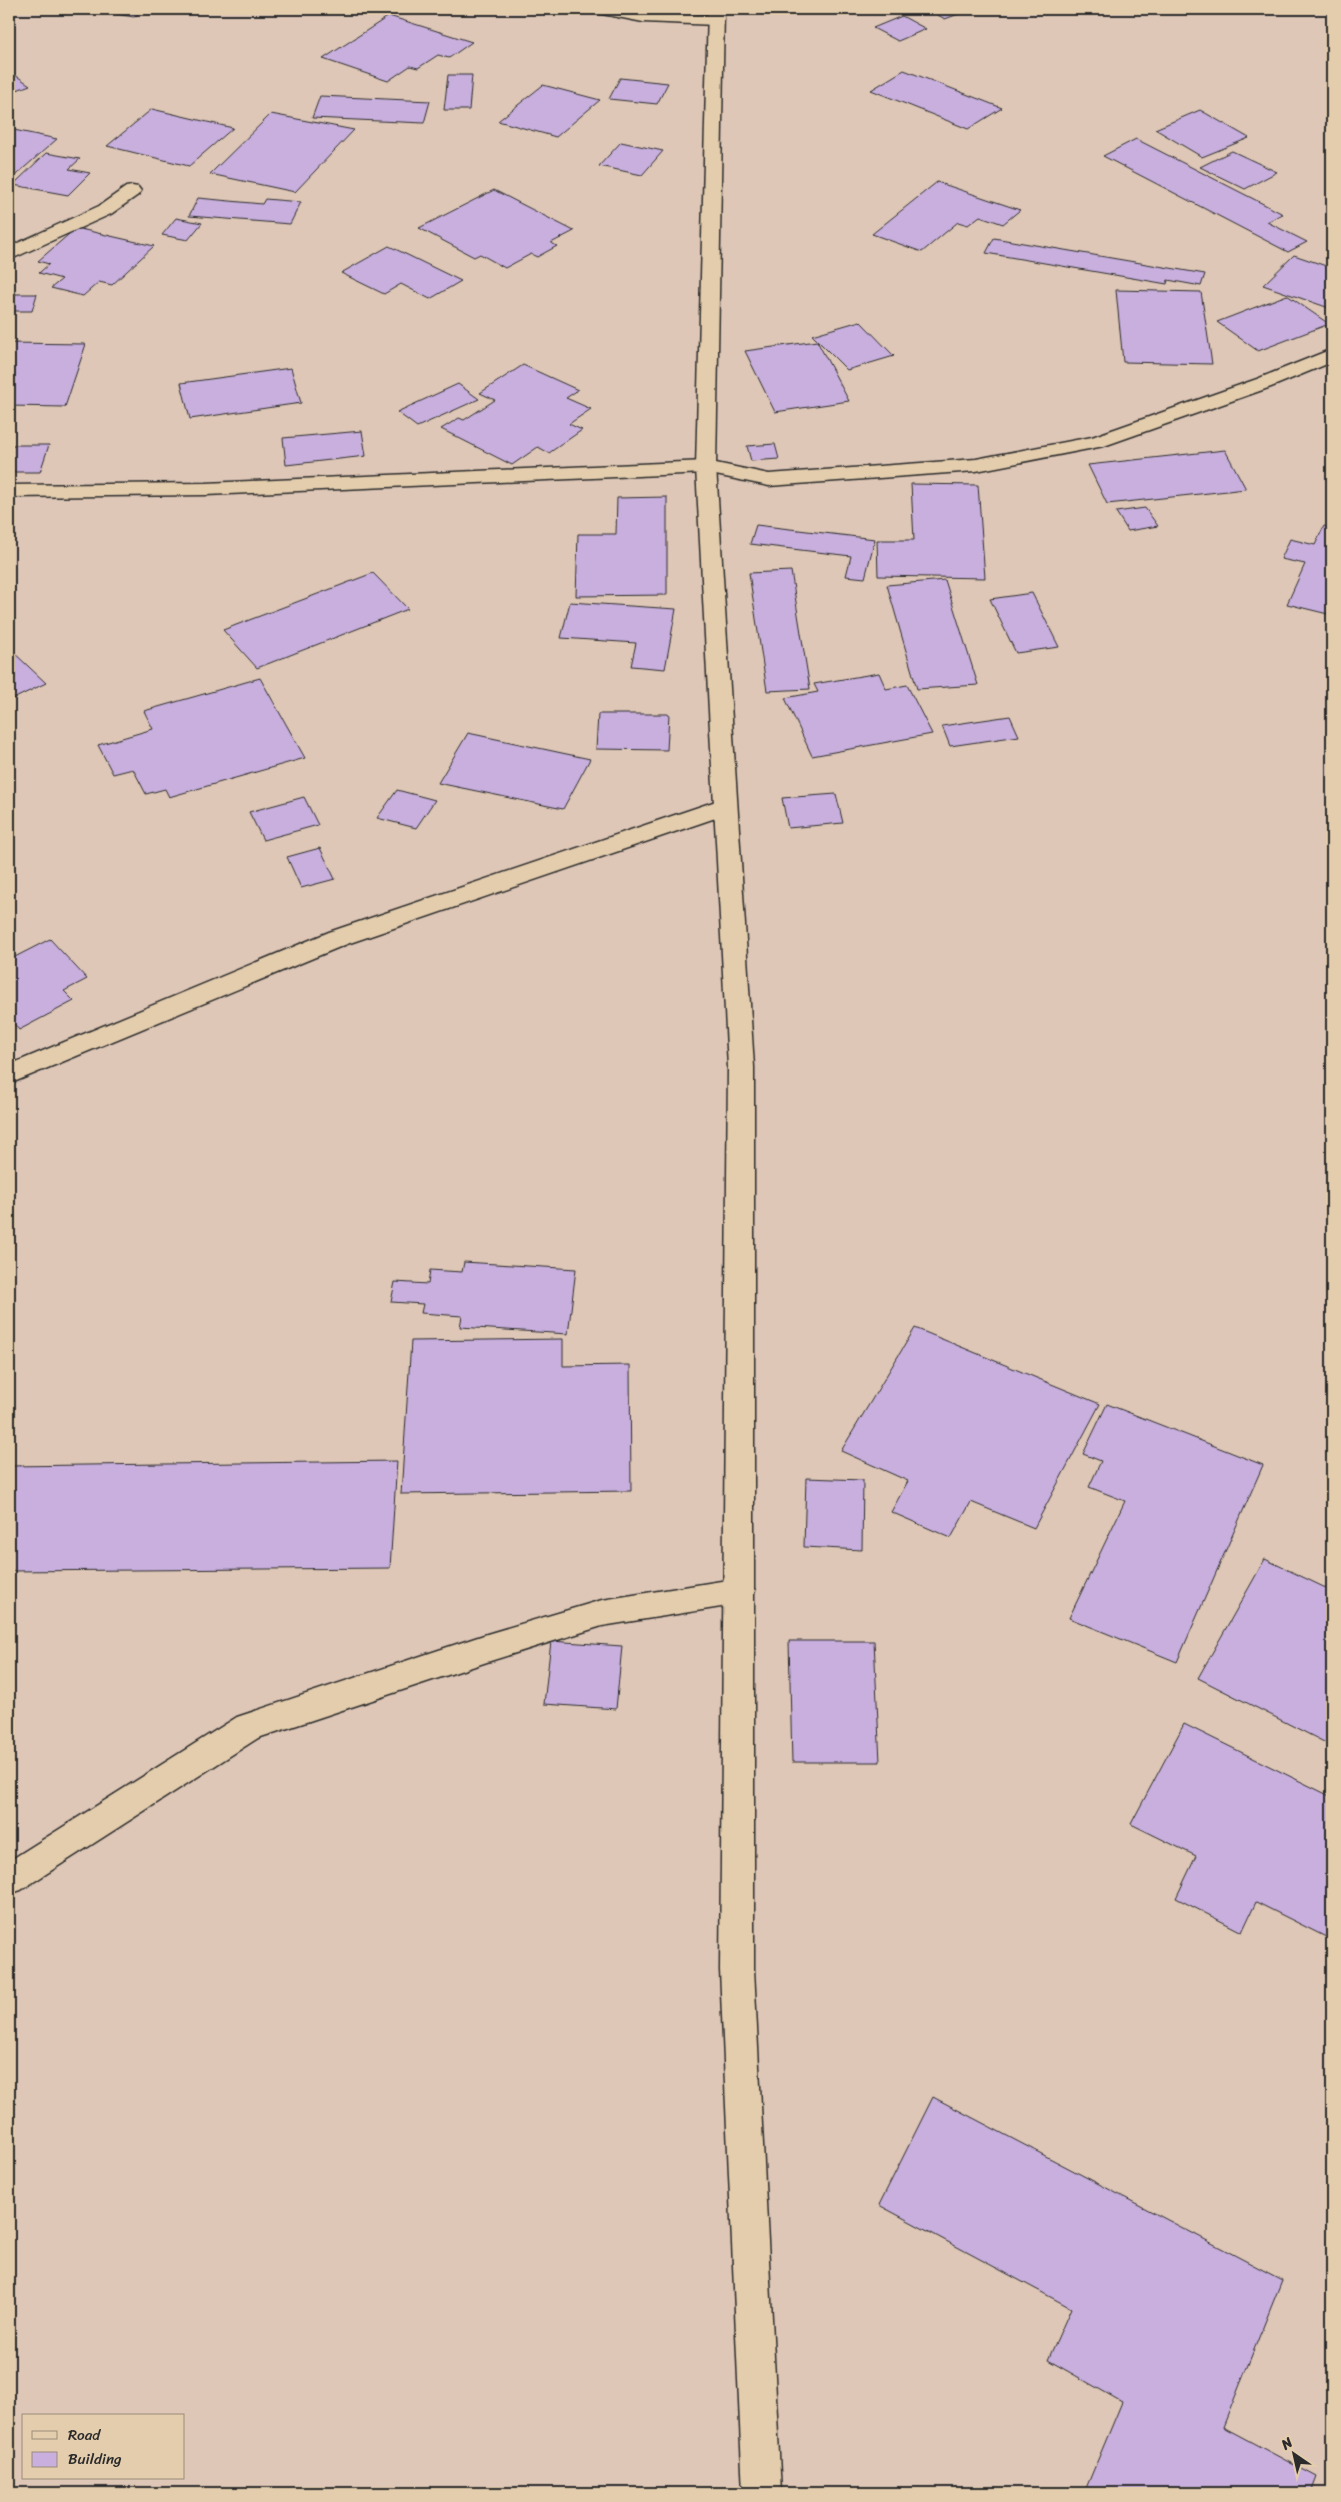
<svg xmlns="http://www.w3.org/2000/svg" width="1341" height="2502" font-family="Sriracha,sans-serif">
<style>
.building{fill:#c8afde;stroke:#2b2b2b}
.lines{fill:none;stroke-linecap:round;stroke-linejoin:round}
.minor-casing{stroke:#2b2b2b;stroke-width:3}
.tertiary-casing{stroke:#2b2b2b;stroke-width:3}
.minor{fill:#e4cdad;fill-rule:evenodd}
.tertiary{fill:#e4cdad;fill-rule:evenodd}
</style>
<rect width="100%" height="100%" fill="#dec7b7"/>
<filter id="ink" filterUnits="userSpaceOnUse"><feTurbulence type="fractalNoise" baseFrequency=".02" numOctaves="2"/><feDisplacementMap in="SourceGraphic" scale="10" xChannelSelector="R" yChannelSelector="G"/><feConvolveMatrix kernelMatrix="1 2 1 2 8 2 1 2 1" color-interpolation-filters="sRGB"/></filter>
<g filter="url(#ink)">
<!-- building -->
<path class="building" d="M52 9H80L73 14Z
M122 9H145L134 17 116 14Z
M927 9H972L945 19Z
M389 16 472 42 449 58 438 55 418 68 410 66 388 81 323 59Z
M902 16 926 29 898 41 873 28Z
M904 70 1002 108 968 129 871 90Z
M9 71 30 85 9 93Z
M448 75H472L469 110H444Z
M620 78 668 83 657 104 609 99Z
M543 85 600 100 556 137 498 121Z
M320 96 430 101 424 123 312 118Z
M152 109 233 128 189 166 107 146Z
M1200 110 1249 138 1202 157 1155 129Z
M271 114 354 130 295 192 210 174Z
M9 129 57 139 9 181Z
M1136 139 1283 214 1267 222 1307 242 1288 252 1103 156Z
M621 142 663 151 642 175 599 166Z
M1232 151 1277 172 1245 189 1200 167Z
M46 153 80 159 69 169 90 173 68 195 13 185Z
M937 182 1020 210 1003 224 980 216 968 225 958 222 922 252 872 234Z
M494 190 574 231 551 243 557 246 537 257 531 254 505 268 480 254 474 257 419 228Z
M198 198 262 204 265 199 301 202 290 224 189 216Z
M176 218 202 223 188 240 162 235Z
M76 228 154 246 112 285 99 282 83 296 51 288 62 279 39 273 49 264 38 261Z
M994 238 1205 274 1201 286 1168 280 1167 284 986 253Z
M389 246 461 281 430 299 401 284 384 294 341 273Z
M1294 255 1332 268V309L1263 285Z
M1116 290 1201 292 1212 364 1123 362Z
M9 294H37L32 311H9Z
M1287 295 1329 324 1258 351 1217 322Z
M860 321 894 356 847 370 812 335Z
M817 341 849 401 775 412 745 351Z
M9 343 86 344 65 407 9 406Z
M523 365 578 390 566 398 591 409 569 424 582 430 549 453 538 447 512 465 441 429 459 418 464 420 495 400 480 393Z
M291 368 301 403 190 419 181 383Z
M458 384 479 399 417 427 397 412Z
M362 431 366 456 286 465 283 438Z
M775 444 779 459 751 461 747 446Z
M9 445H49L40 472H9Z
M1225 450 1246 489 1107 504 1088 465Z
M911 484 978 485 985 578 878 576 877 540H914Z
M667 497V595L576 596 578 534H616L617 498Z
M1145 508 1158 526 1128 531 1116 512Z
M756 525 875 539 865 578 846 576 851 556 750 544Z
M1324 526 1332 528V615L1287 604 1305 564 1281 559 1290 539 1315 545Z
M791 571 810 689 767 691 749 573Z
M373 573 408 609 257 668 223 630Z
M945 580 978 685 917 689 887 585Z
M1032 593 1059 647 1016 653 990 599Z
M570 602 676 609 665 669 631 666 636 643 561 638Z
M11 650 46 683 9 701V651Z
M879 673 886 689 907 685 932 734 812 756 785 698 818 692 814 684Z
M260 678 305 758 169 797 165 789 146 794 133 769 113 774 98 745 153 729 144 711Z
M598 714H669L667 750 596 749Z
M1010 716 1019 736 950 746 942 726Z
M468 733 590 759 563 809 438 783Z
M397 790 435 800 416 828 377 818Z
M836 794 843 823 788 828 782 798Z
M304 797 318 825 263 840 249 812Z
M320 848 335 879 301 888 287 857Z
M50 939 87 979 64 991 74 1001 19 1030 13 1023 9 1025V960Z
M464 1262 576 1269 568 1334 460 1327 462 1316 421 1313 423 1304 391 1302 395 1282 428 1284 430 1270 462 1272Z
M915 1328 1100 1404 1034 1528 971 1502 951 1538 891 1512 908 1481 841 1451Z
M563 1339V1366L630 1365 631 1491 401 1494 411 1341Z
M1107 1404 1263 1465 1177 1662 1069 1618 1125 1501 1089 1487 1101 1461 1083 1454Z
M397 1461 390 1568 9 1571V1466Z
M806 1478 863 1480 862 1550 804 1547Z
M1265 1559 1332 1591V1746L1198 1678Z
M551 1641 622 1646 616 1709 544 1704Z
M789 1641H874L880 1762H792Z
M1184 1724 1332 1797V1940L1256 1902 1242 1932 1176 1898 1196 1856 1131 1824Z
M933 2097 1282 2280 1223 2427 1317 2477 1311 2493H1084L1122 2402 1048 2360 1071 2308 879 2205Z"/>
<g class="lines">
<defs>
<path id="minor" d="M595 9H627L643 12 716 15 722 16 724 20 722 24 716 25 643 22 597 13Z
M132 186 138 187 141 191 138 195 111 214 9 260V247L99 206 126 187Z
M1332 349V362L1271 387 1104 446 976 471 769 486 706 473 206 495 9 497V485L206 483 706 461 769 474 976 459 1092 437 1257 379Z
M725 798 733 800 737 806 733 812 347 944 9 1084V1065L329 932Z
M740 1578 751 1582 755 1591 751 1600 740 1604 602 1626 487 1662 258 1738 21 1890 9 1894V1861L237 1717 487 1634 602 1600Z"/>
<path id="tertiary" d="M708 9H724L716 467 754 1067V1970L781 2493H743L720 1970 728 1067 696 467Z"/>
</defs>
<!-- minor casing -->
<use href="#minor" class="minor-casing"/>
<!-- tertiary casing -->
<use href="#tertiary" class="tertiary-casing"/>
<!-- minor -->
<use href="#minor" class="minor"/>
<!-- tertiary -->
<use href="#tertiary" class="tertiary"/>
</g>
</g>
<!-- margin -->
<rect width="1341" height="2502" fill="none" stroke="#e4cdad" stroke-width="30"/>
<rect x="15" y="15" width="1311" height="2472" fill="none" stroke="#2b2b2b" stroke-width="2" filter="url(#ink)"/>
<!-- legend -->
<rect x="22" y="2414" width="162" height="65" fill="#e4cdad" stroke="#9a8c79"/>
<rect x="32" y="2431" width="25" height="8" fill="#e4cdad" stroke="#9a8c79"/>
<text x="68" y="2440" font-size="15" fill="#2b2b2b">Road</text>
<rect x="32" y="2452" width="25" height="15" fill="#c8afde" stroke="#9a8c79"/>
<text x="68" y="2464" font-size="15" fill="#2b2b2b">Building</text>
<!-- north arrow -->
<g transform="translate(1294 2454) rotate(326)" stroke="#e4cdad" stroke-width="4" paint-order="stroke">
<path d="M0-4L9 19L0 12L-9 19Z" fill="#2b2b2b"/>
<text y="-8" font-size="14" font-weight="bold" text-anchor="middle" fill="#2b2b2b">N</text>
</g>
</svg>
